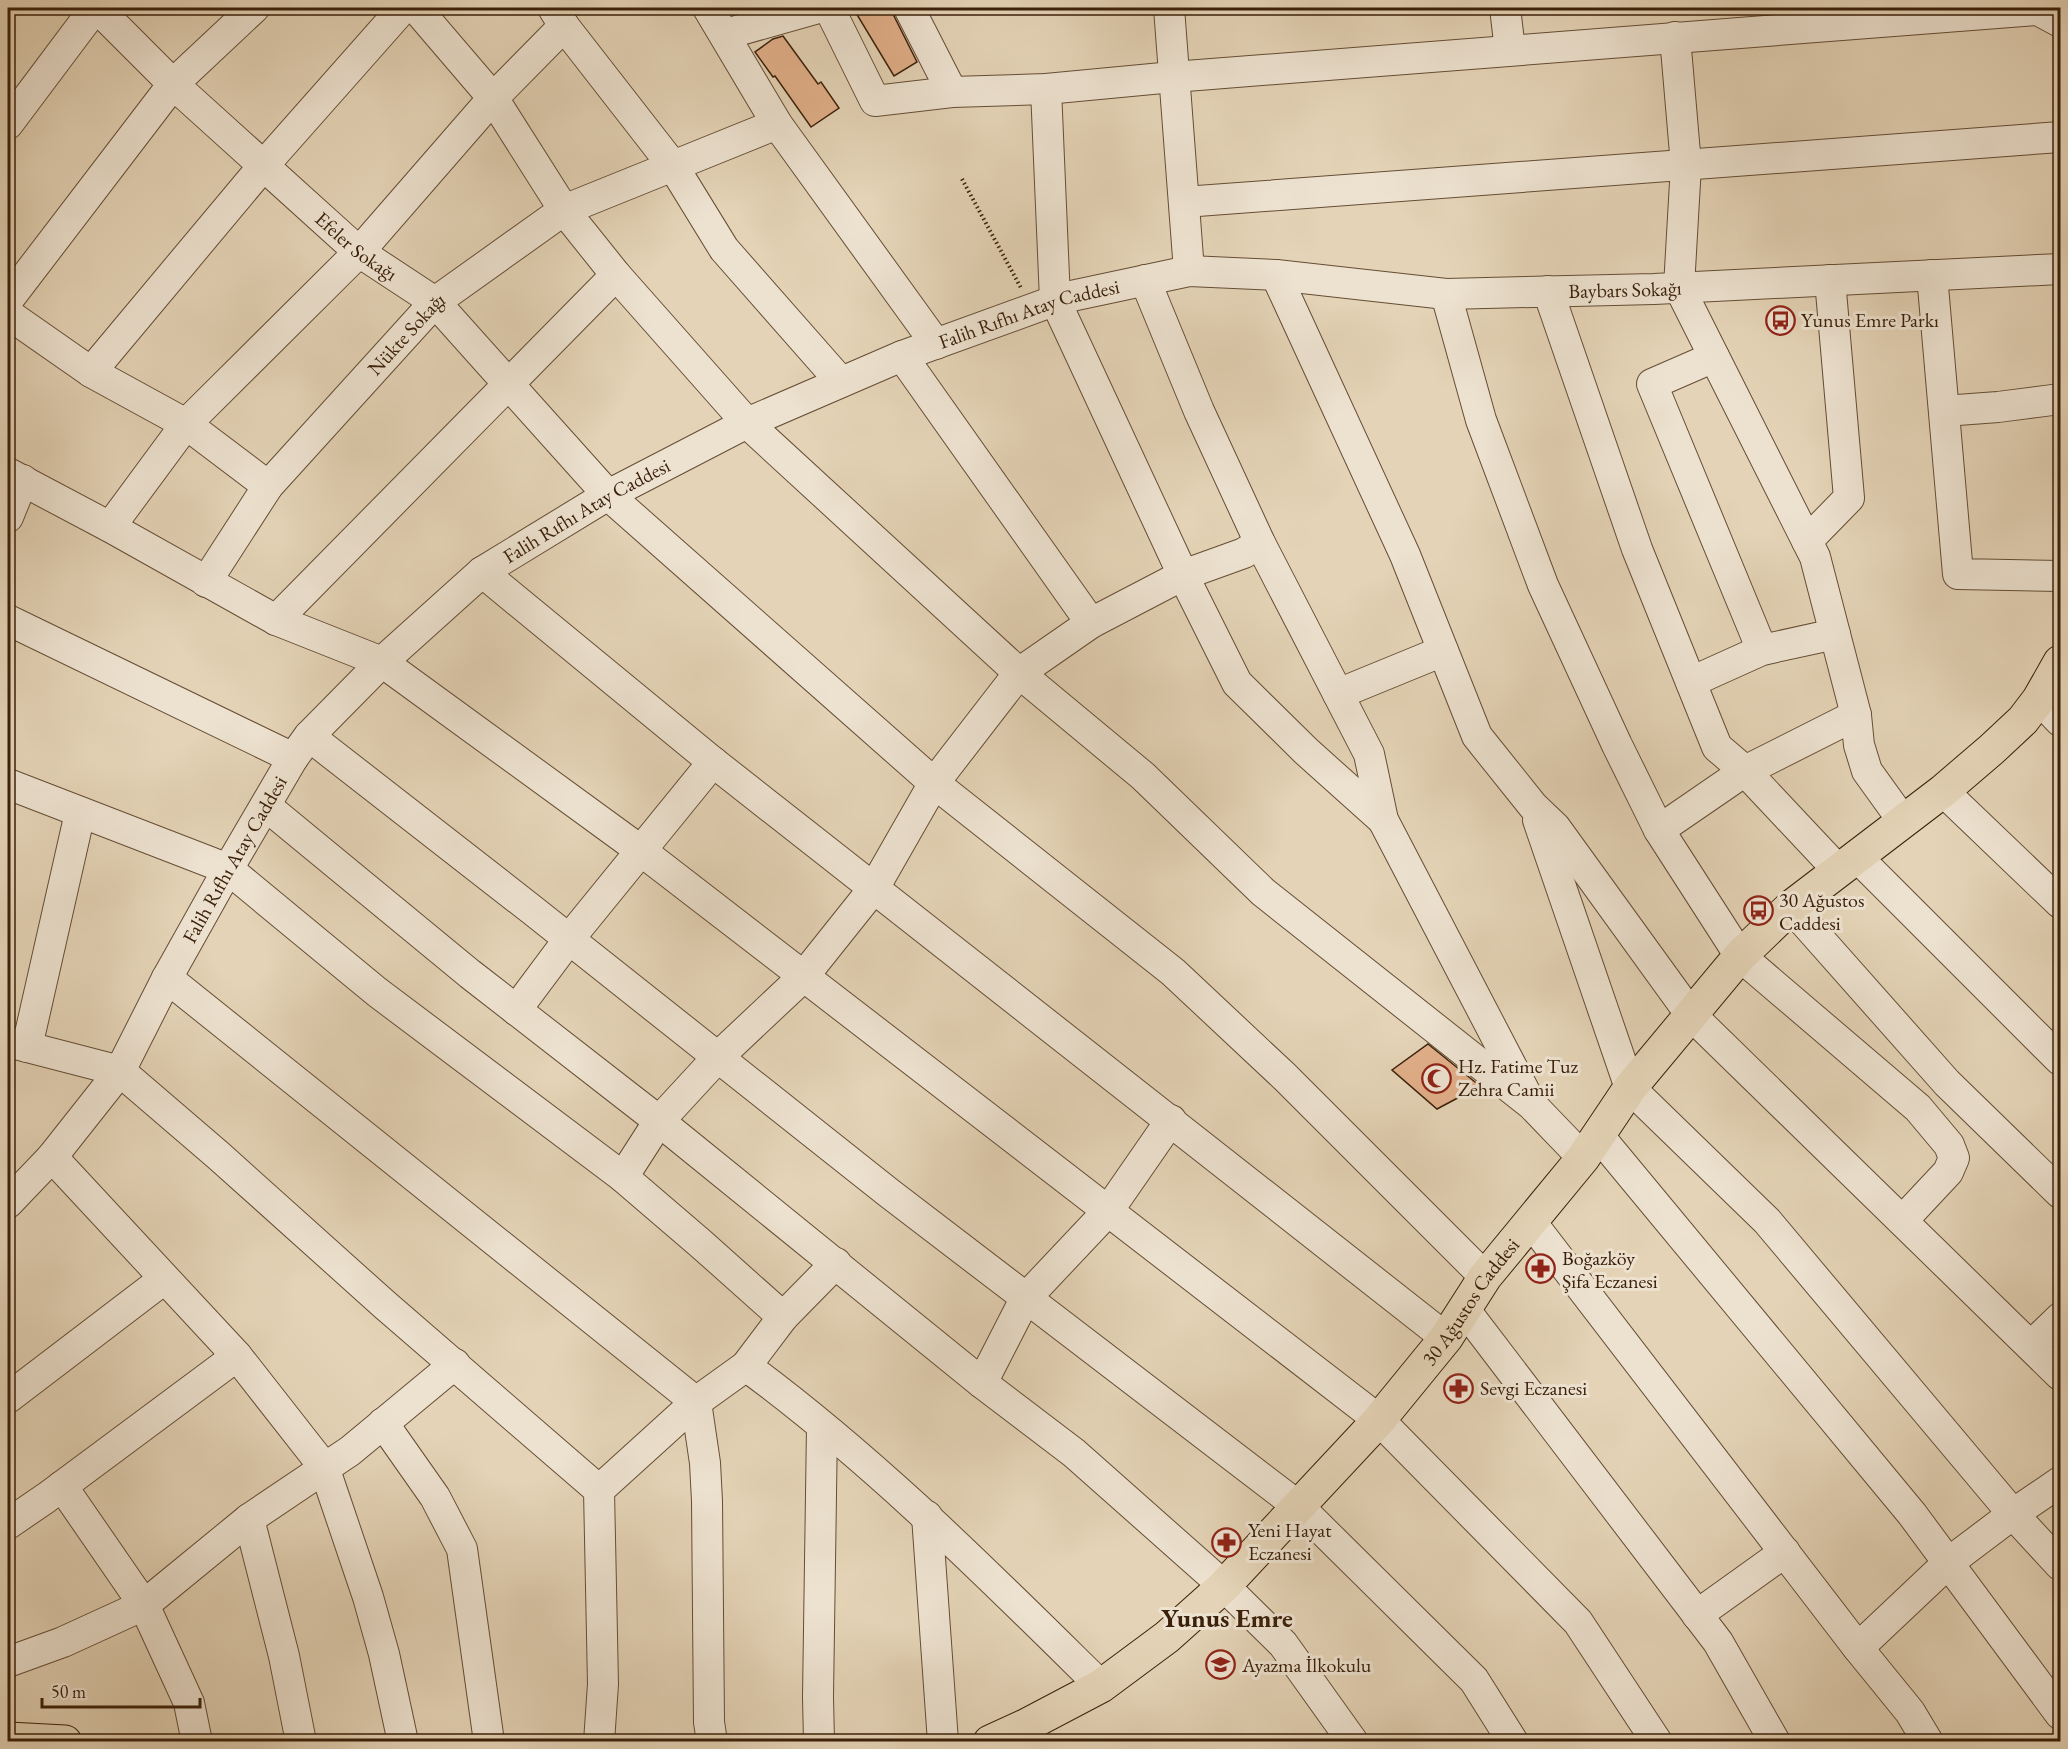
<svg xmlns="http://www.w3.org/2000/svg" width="2068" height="1749" font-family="'EB Garamond',serif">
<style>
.building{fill:#e1af89;stroke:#3b200a;stroke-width:1.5}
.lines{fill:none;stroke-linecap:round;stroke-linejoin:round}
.minor-casing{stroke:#654d35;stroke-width:32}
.major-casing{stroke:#3b200a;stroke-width:35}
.path{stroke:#3b200a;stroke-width:4;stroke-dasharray:1.5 3;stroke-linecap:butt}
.minor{stroke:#ede2d0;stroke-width:30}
.major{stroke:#e4d3b6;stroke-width:33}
.labels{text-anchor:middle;stroke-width:6;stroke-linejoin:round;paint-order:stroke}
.street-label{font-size:20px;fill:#3b200a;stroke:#ede2d0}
.poi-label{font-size:20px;fill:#3b200a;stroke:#ede2d0;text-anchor:start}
.district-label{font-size:26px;font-weight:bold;fill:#3b200a;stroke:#ede2d0}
</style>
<rect width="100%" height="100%" fill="#e4d3b6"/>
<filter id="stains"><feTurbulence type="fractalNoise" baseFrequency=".00333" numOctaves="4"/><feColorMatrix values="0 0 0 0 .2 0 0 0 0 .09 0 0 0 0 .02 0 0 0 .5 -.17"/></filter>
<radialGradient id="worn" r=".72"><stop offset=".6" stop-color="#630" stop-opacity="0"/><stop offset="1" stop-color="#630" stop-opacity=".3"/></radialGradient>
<!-- building -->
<path class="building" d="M853 8H892L894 16 917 62 894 76Z
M783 36 818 84 821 82 839 108 811 127 775 76 773 77 755 52 773 39Z
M1428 1044 1480 1086 1437 1109 1392 1070Z"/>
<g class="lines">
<defs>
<g id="minor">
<path id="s1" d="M254 8 173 84 359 252 435 302 608 495 934 783 1173 972 1285 1077 1485 1277"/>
<path d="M553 8 564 26 673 166 777 124 936 344"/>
<path d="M708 8 777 124"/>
<path d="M829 8 875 101 952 92 1046 89 1173 77 2036 10"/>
<path d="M909 8 952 92"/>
<path d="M1169 8 1189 271"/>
<path d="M1505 8 1510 50"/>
<path d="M2034 8 2060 22"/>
<path d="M726 34 818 8"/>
<path d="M1046 89 1055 300 1183 575 1237 683 1306 751 1383 820"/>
<path d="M8 124 95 8"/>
<path d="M1184 202 2060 137"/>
<path d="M616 275 747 423 1019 673 1143 776 1263 892 1532 1105 1583 1158"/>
<path d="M1276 275 1405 555 1477 736 1533 806 1555 827 1691 1015 2060 1375"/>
<path d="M1932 275 1958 574 2060 576"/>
<path d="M1145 280 1199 411 1260 543 1369 754 1383 820 1527 1096"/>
<path d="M1548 291 1637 549 1717 747 1745 771 1838 870"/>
<path d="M1446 294 1481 420 1543 585 1617 745 1659 830 1740 956 1918 1108 1949 1145 1954 1158 1948 1172 1903 1220"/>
<path d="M8 300 173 84 97 8"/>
<path d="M8 314 91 372 264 165 403 8"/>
<path d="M902 356 1091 623"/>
<path d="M1714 357 1652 384 1762 650"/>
<path d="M91 372 186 424 359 252 493 98 416 8"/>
<path d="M1944 411 1998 407 2060 399"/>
<path d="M8 473 110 527 276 620 382 662 640 850 1379 1420 1578 1622 1657 1742"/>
<path d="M8 517 23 480"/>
<path d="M110 527 186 424 268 486"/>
<path d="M1807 541 1849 498 1830 280"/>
<path d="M482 572 713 762 1446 1338"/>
<path id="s2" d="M206 582 268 486 435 302 564 210 673 166 724 249 841 382"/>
<path d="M8 620 293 758"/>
<path d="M276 620 616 275 564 210 493 98 564 26"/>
<path d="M1691 682 1762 650 1835 634"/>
<path d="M1338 694 1443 651"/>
<path d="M2039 699 2060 721"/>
<path d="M1856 715 1859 745 1867 771 1903 821"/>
<path d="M309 736 531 909 889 1193 1298 1506 1474 1680 1513 1742"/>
<path d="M8 784 228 869 377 992 623 1177 700 1243 783 1317"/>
<path d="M1943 791 2060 903"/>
<path d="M266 806 470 974 659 1121 982 1383 1074 1453 1224 1586 1283 1644 1353 1742"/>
<path d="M1538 820 1630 1088 1767 1221 2013 1514 2060 1565"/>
<path d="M1659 830 1745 771 1856 715 1815 557 1679 287 1686 165 1675 37"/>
<path d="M1856 856 2060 1060"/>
<path d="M1791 907 1947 1083 2060 1193"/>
<path d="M167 978 696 1402 705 1463 707 1501 709 1722 712 1742"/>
<path d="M516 1010 569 939 713 762"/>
<path d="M8 1042 120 1071 219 1156 385 1305 599 1490 603 1684 599 1742"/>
<path d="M27 1047 80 813"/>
<path d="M1598 1135 1912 1514 2060 1714"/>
<path d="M52 1157 237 1356 324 1467 368 1597 384 1654 403 1742"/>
<path d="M623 1177 659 1121 718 1057 803 977 874 888 934 783 1019 673 1091 623 1183 575 1244 553 1260 543"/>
<path id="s3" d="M8 1203 52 1157 120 1071 167 978 228 869 293 758 309 736 382 662 482 572 608 495 747 423 902 356 1062 298 1189 271 1276 275 1446 294 1654 289 2060 269"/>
<path d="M1531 1222 1858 1648 1910 1712 1928 1742"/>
<path d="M1465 1310 1718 1642 1775 1742"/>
<path d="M2031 1346 2060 1318"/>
<path d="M746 1366C875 1461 987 1574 1101 1686"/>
<path d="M982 1383 1025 1299 1108 1211 1171 1120"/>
<path d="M8 1398 164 1279"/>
<path d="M383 1423 435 1497 462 1549 489 1742"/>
<path d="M62 1486 144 1605 189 1703 197 1742"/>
<path d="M599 1490 696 1402 746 1366 783 1317 836 1263"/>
<path d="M927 1516 943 1742"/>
<path d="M249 1519 284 1656 301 1742"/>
<path d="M8 1524 46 1498 237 1356"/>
<path d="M1697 1615 1785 1552"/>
<path d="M1858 1648 1948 1563 2013 1514 2060 1482"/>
<path d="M8 1662 63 1642 144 1605 249 1519 350 1451 455 1364"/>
<path d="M819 1742 818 1697 822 1427"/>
</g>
<g id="major">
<path d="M8 1739 65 1742"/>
<path id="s4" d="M990 1742 1025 1726 1101 1686 1167 1637 1224 1586 1379 1420 1446 1338 1485 1277 1583 1158 1630 1088 1740 956 1791 907 1943 791 1992 749 2023 720 2039 699 2060 662"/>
</g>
</defs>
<!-- minor casing -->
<use href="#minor" class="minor-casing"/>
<!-- major casing -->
<use href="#major" class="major-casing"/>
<!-- path -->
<path class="path" d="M962 179 1021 288"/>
<!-- minor -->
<use href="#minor" class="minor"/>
<!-- major -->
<use href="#major" class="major"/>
</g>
<!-- icons -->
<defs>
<symbol id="bus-ring" viewBox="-11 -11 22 22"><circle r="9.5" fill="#ede2d0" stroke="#8f2418" stroke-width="1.5"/><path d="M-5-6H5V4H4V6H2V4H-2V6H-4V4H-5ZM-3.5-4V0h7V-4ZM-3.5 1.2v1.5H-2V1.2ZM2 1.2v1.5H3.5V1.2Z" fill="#8f2418"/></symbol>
<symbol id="mosque-ring" viewBox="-11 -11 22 22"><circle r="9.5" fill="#ede2d0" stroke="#8f2418" stroke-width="1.5"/><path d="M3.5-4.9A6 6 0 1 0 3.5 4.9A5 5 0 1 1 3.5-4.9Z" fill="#8f2418"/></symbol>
<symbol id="pharmacy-ring" viewBox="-11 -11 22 22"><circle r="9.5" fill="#ede2d0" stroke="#8f2418" stroke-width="1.5"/><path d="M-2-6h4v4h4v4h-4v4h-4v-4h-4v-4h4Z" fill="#8f2418"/></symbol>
<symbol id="school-ring" viewBox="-11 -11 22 22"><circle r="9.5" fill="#ede2d0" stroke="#8f2418" stroke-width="1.5"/><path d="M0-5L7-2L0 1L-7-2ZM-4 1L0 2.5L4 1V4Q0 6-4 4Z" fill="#8f2418"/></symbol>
</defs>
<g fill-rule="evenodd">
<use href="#bus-ring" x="1764" y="304" width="33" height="33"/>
<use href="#bus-ring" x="1742" y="894" width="33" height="33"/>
<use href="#mosque-ring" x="1420" y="1062" width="33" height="33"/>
<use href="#pharmacy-ring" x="1524" y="1252" width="33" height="33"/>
<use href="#pharmacy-ring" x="1442" y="1372" width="33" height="33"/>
<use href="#pharmacy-ring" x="1210" y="1526" width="33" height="33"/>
<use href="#school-ring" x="1204" y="1648" width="33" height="33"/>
</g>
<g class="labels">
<!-- street labels -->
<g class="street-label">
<text dy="7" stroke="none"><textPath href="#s1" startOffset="356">Efeler Sokağı</textPath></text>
<text dy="7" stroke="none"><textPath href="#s3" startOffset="2007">Baybars Sokağı</textPath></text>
<text dy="7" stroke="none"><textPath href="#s3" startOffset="1404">Falih Rıfhı Atay Caddesi</textPath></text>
<text dy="7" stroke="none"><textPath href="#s2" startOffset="320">Nükte Sokağı</textPath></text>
<text dy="7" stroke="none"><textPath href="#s3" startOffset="918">Falih Rıfhı Atay Caddesi</textPath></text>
<text dy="7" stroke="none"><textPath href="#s3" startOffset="414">Falih Rıfhı Atay Caddesi</textPath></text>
<text dy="7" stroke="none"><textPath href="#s4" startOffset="660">30 Ağustos Caddesi</textPath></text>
</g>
<!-- poi labels -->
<g class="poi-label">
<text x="1801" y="327">Yunus Emre Parkı</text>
<text x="1779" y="907">30 Ağustos<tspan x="1779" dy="23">Caddesi</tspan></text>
<text x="1458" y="1073">Hz. Fatime Tuz<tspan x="1458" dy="23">Zehra Camii</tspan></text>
<text x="1562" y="1265">Boğazköy<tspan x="1562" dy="23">Şifa Eczanesi</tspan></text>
<text x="1480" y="1395">Sevgi Eczanesi</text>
<text x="1248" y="1537">Yeni Hayat<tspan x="1248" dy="23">Eczanesi</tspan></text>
<text x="1242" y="1672">Ayazma İlkokulu</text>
</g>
<!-- district labels -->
<g class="district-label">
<text x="1227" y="1627">Yunus Emre</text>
</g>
</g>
<!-- margin -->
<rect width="2068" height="1749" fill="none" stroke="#e4d3b6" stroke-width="30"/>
<rect x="9" y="9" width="2050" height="1731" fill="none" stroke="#3b200a" stroke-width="3"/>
<rect x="15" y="15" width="2038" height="1719" fill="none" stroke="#3b200a" stroke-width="1.5"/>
<!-- scale -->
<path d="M42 1698v9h158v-9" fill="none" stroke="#3b200a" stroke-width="3"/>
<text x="51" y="1698" font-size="18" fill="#3b200a" stroke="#ede2d0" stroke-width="4.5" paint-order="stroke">50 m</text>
<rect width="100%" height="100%" filter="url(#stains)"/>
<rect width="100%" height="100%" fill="url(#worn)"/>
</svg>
